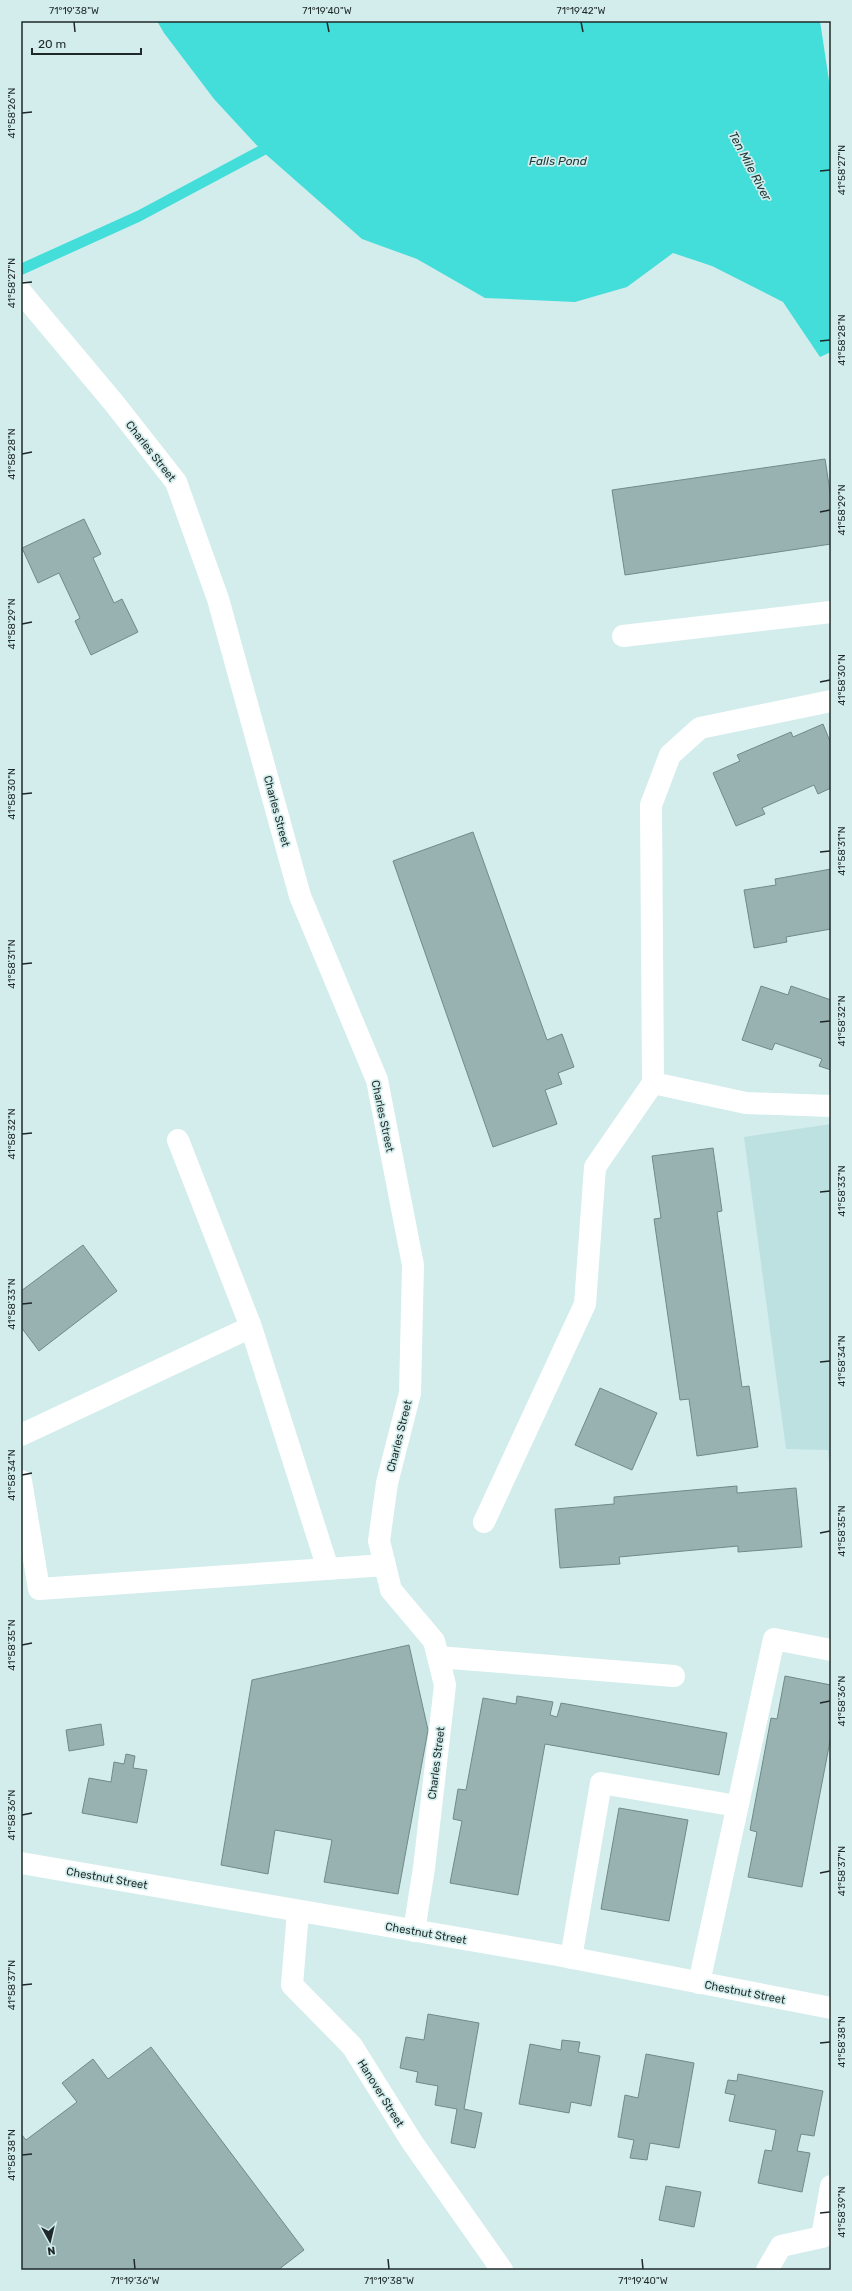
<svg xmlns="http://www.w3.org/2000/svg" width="852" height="2291" font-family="Rubik,sans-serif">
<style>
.built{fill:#bde1e0}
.water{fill:#43ddda}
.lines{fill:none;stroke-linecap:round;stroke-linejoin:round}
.stream{stroke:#43ddda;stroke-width:11}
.building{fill:#98b2b1;stroke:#718a89}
.minor{stroke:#fff;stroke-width:22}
.ticks{fill:none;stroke:#1f2929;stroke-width:1.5}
.labels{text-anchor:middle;stroke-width:3.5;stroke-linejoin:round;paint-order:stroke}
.street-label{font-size:11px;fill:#1f2929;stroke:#d2edec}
.water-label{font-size:12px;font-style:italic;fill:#203838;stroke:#d2edec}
.neatline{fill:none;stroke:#1f2929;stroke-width:1.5}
.ticks-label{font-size:10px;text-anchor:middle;fill:#1f2929}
</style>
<rect width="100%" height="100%" fill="#d2edec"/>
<!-- built -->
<path class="built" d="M831 1124V1485L828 1450 786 1449 744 1137Z"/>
<!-- water -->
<path class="water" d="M157 21H820L831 94V352L820 357 783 302 712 266 673 253 627 287 575 302 485 298 417 259 362 239 262 151 214 99 164 33Z"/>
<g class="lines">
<!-- stream -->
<path class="stream" d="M22 269 139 216 274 144"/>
</g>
<!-- building -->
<path class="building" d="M825 459 831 498V544L625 575 612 490Z
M84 519 101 554 93 558 114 603 122 599 138 632 91 655 75 621 80 618 59 573 38 583 22 548Z
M823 724 831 744V788L818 794 814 785 762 808 765 814 736 826 713 773 740 761 737 755 791 732 793 737Z
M473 832 547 1040 562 1034 574 1067 558 1073 562 1084 545 1090 557 1124 493 1147 393 861Z
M831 869V929L786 937 787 942 754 948 744 890 776 885 775 879Z
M761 986 788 995 791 986 831 1000V1070L819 1066 822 1059 775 1043 772 1050 742 1040Z
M713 1148 722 1211 717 1212 742 1387 749 1386 758 1447 697 1456 689 1399 680 1400 654 1219 661 1218 652 1156Z
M83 1245 117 1291 39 1351 21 1327V1291Z
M600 1388 657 1413 632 1470 575 1445Z
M737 1486V1493L796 1488 802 1547 738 1552V1546L619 1557 620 1564 560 1568 555 1509 614 1504V1497Z
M409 1645 428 1730 398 1894 324 1882 332 1840 275 1830 268 1874 221 1865 252 1680Z
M785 1676 831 1685V1736L802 1887 748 1877 757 1832 750 1830 771 1718 777 1719Z
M517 1696 553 1702 550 1715 557 1717 561 1703 727 1733 719 1775 545 1744 518 1895 450 1883 462 1821 453 1819 458 1789 466 1790 483 1698 516 1704Z
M101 1724 104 1745 69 1751 66 1730Z
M126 1754 135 1756 133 1768 147 1770 137 1823 82 1813 89 1778 111 1782 114 1762 124 1764Z
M619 1808 688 1820 669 1921 601 1909Z
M428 2014 479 2023 464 2109 482 2113 475 2148 451 2143 457 2109 435 2105 438 2086 416 2082 418 2072 400 2068 406 2037 424 2040Z
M562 2040 580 2042 578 2052 600 2056 591 2106 571 2102 569 2113 519 2104 530 2044 561 2050Z
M151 2047 304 2250 278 2270H21V2134L26 2140 77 2102 62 2083 93 2059 108 2079Z
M646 2054 694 2063 679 2148 650 2143 647 2160 630 2158 634 2140 618 2137 625 2095 638 2098Z
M738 2074 823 2091 814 2136 801 2134 797 2151 810 2153 802 2192 758 2183 765 2150 772 2151 776 2130 729 2121 735 2095 725 2093 728 2080 737 2081Z
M666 2186 701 2192 694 2227 659 2220Z"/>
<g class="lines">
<!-- minor -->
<path class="minor" d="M21 292 114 403 176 482 218 599 300 896 377 1080 413 1265 410 1393 387 1483 379 1541 391 1590 434 1641 445 1685 424 1868 414 1931
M623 636 831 612
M653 1083 746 1103 831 1106
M178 1140 251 1327
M21 1435 251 1327 328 1569
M21 1481 39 1589 385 1565
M484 1522 585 1304 595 1167 653 1083 651 805 670 755 700 728 831 701
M438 1657 674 1676
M21 1863 557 1955 831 2008
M298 1912 292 1985 352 2046 412 2142 502 2270
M571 1958 601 1783 737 1806
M699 1983 774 1639 831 1650
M767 2270 781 2246 822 2237 831 2186"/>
</g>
<!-- ticks -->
<path class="ticks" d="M74 22 75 32M327 22 329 32M581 22 583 32M22 113 32 112M820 171 830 170M22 283 32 282M820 341 830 340M22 454 32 452M820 512 830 510M22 624 32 622M820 682 830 680M22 794 32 793M820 852 830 851M22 964 32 963M820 1022 830 1021M22 1134 32 1133M820 1192 830 1191M22 1304 32 1303M820 1362 830 1361M22 1475 32 1473M820 1533 830 1531M22 1645 32 1643M820 1703 830 1701M22 1815 32 1813M820 1873 830 1871M22 1985 32 1984M820 2043 830 2042M22 2155 32 2154M820 2213 830 2212M134 2259 135 2269M388 2259 389 2269M642 2259 643 2269"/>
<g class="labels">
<!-- street labels -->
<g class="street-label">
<text transform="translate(151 451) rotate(52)" y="4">Charles Street</text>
<text transform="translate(277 811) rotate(75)" y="4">Charles Street</text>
<text transform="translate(383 1116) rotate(78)" y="4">Charles Street</text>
<text transform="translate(399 1436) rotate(-76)" y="4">Charles Street</text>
<text transform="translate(436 1763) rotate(-83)" y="4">Charles Street</text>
<text transform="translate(107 1878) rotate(10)" y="4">Chestnut Street</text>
<text transform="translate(426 1933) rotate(10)" y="4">Chestnut Street</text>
<text transform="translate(745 1992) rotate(11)" y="4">Chestnut Street</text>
<text transform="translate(381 2093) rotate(58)" y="4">Hanover Street</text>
</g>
<!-- water labels -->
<g class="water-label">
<text x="558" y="165">Falls Pond</text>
<text transform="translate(750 166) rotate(62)" y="4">Ten Mile River</text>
</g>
</g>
<!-- border -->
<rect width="852" height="2291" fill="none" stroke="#d2edec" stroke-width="44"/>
<!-- north arrow -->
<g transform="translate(50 2241) rotate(172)" stroke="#d2edec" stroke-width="3" paint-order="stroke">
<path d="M0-3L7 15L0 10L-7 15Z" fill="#1f2929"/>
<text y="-6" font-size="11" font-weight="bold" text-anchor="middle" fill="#1f2929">N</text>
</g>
<!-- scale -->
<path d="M32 48v6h109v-6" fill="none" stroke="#1f2929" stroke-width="2"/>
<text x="38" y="48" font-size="12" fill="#1f2929" stroke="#d2edec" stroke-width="3" paint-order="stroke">20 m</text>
<rect x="22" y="22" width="808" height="2247" class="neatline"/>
<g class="ticks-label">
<text x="74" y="14">71°19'38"W</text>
<text x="327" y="14">71°19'40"W</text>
<text x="581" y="14">71°19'42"W</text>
<text transform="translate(11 113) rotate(-90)" y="4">41°58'26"N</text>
<text transform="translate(841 170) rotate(-90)" y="4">41°58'27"N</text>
<text transform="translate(11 283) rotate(-90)" y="4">41°58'27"N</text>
<text transform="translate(841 340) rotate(-90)" y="4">41°58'28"N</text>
<text transform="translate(11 454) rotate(-90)" y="4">41°58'28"N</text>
<text transform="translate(841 510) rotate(-90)" y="4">41°58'29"N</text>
<text transform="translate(11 624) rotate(-90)" y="4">41°58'29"N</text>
<text transform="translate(841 680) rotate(-90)" y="4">41°58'30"N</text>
<text transform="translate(11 794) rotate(-90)" y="4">41°58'30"N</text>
<text transform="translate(841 851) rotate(-90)" y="4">41°58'31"N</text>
<text transform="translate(11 964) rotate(-90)" y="4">41°58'31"N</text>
<text transform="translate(841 1021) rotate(-90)" y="4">41°58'32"N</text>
<text transform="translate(11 1134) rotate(-90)" y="4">41°58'32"N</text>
<text transform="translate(841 1191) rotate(-90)" y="4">41°58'33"N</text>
<text transform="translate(11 1304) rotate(-90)" y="4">41°58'33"N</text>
<text transform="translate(841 1361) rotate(-90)" y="4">41°58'34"N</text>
<text transform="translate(11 1475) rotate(-90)" y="4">41°58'34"N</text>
<text transform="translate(841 1531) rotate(-90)" y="4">41°58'35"N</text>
<text transform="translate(11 1645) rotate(-90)" y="4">41°58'35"N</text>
<text transform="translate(841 1701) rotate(-90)" y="4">41°58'36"N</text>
<text transform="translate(11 1815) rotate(-90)" y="4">41°58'36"N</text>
<text transform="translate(841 1871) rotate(-90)" y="4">41°58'37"N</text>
<text transform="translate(11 1985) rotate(-90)" y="4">41°58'37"N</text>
<text transform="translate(841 2042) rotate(-90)" y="4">41°58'38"N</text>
<text transform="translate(11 2155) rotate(-90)" y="4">41°58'38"N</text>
<text transform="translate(841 2212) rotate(-90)" y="4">41°58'39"N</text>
<text x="135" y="2284">71°19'36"W</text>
<text x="389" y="2284">71°19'38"W</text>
<text x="643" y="2284">71°19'40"W</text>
</g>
</svg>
